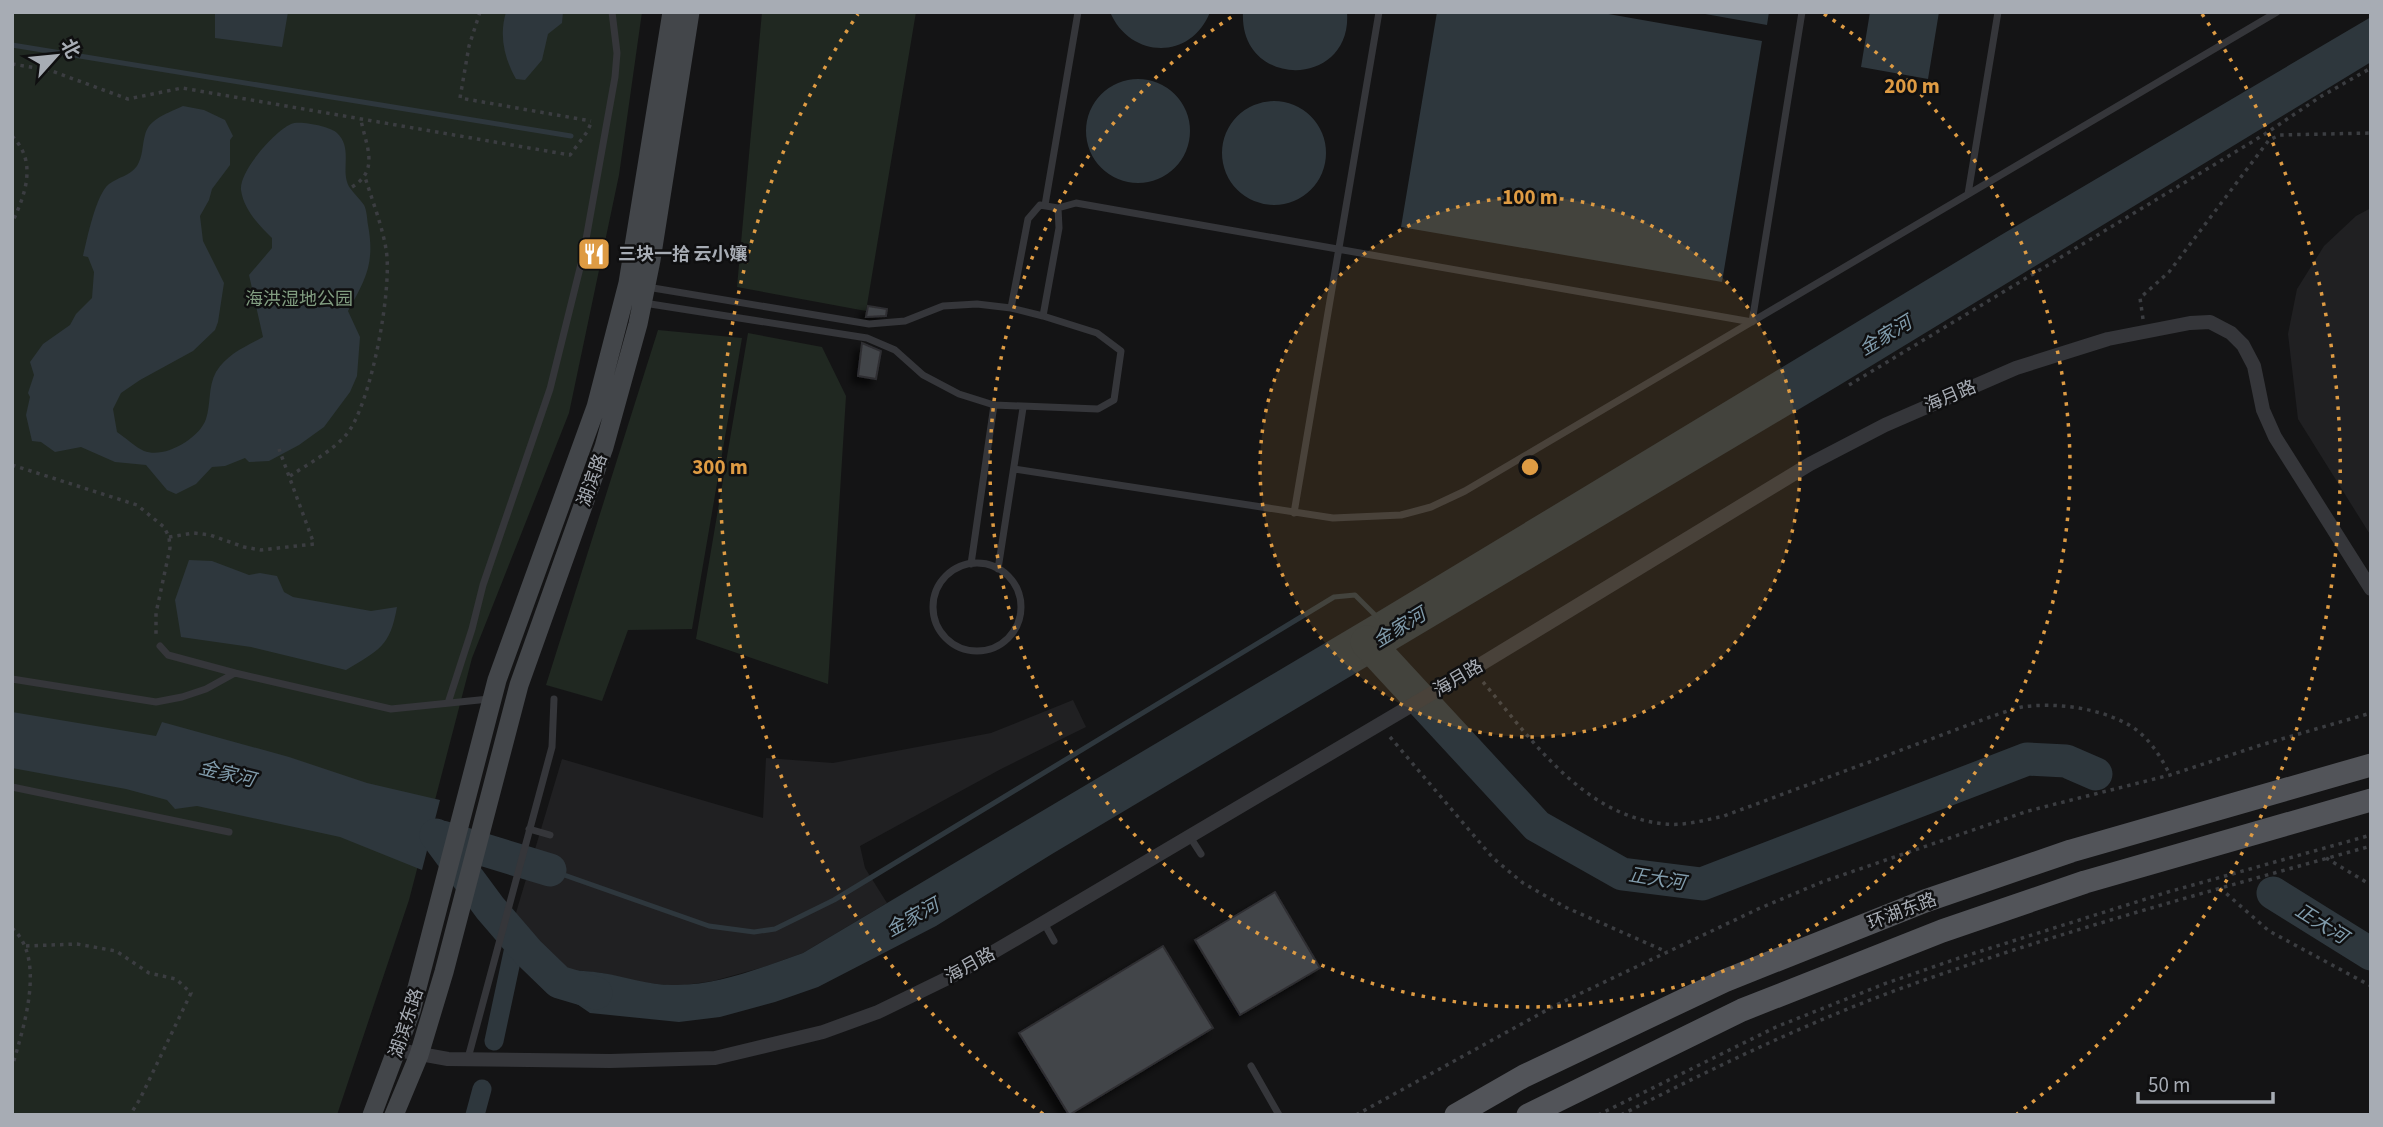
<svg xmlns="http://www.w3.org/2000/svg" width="2383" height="1127" font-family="'Source Sans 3','Noto Sans SC',sans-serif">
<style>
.built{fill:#202022}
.green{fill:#202821}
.water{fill:#2e373d}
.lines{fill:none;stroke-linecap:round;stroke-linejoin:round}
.stream{stroke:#2e373d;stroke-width:5}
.canal{stroke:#2e373d;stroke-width:19}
.river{stroke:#2e373d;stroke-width:33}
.building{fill:#434448;stroke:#2e2e31;stroke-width:2;filter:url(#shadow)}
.path{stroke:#3b3d41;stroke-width:3.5;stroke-dasharray:3.5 5;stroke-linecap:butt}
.service{stroke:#35363a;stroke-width:7}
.minor{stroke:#35363a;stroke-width:14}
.secondary{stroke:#43464a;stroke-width:19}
.primary{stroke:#525459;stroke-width:23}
.ring{fill:none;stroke:#de9b43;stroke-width:3.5;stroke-dasharray:3.5 7}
.labels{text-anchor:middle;stroke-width:5;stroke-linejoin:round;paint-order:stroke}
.poi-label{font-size:18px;font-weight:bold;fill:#a7acb4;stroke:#0f0f10;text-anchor:start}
.park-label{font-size:18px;fill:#819d80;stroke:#0f0f10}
.street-label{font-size:18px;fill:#a7acb4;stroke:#0f0f10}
.water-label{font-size:19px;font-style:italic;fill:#819cac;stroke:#0f0f10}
.centre{fill:#de9b43;stroke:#0f0f10;stroke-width:3.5}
.ring-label{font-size:21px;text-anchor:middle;font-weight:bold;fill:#de9b43;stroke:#0f0f10;stroke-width:5;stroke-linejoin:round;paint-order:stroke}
</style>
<defs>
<filter id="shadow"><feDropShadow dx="-6" dy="6" stdDeviation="3.5" flood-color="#0009"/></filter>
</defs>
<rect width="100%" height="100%" fill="#141415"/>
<!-- built -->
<path class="built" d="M2371 208V536L2298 419 2288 334 2297 289 2324 246 2356 216Z
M1073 700 1086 727 1001 769 860 846 865 868 887 903 803 953 764 967 713 981 678 986 644 983 602 973 565 969 530 939 526 957 504 953 562 759 763 818 766 758 833 763 991 733Z"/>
<!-- green -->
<path class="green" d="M12 12H642L619 175 569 413 472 658 409 900 337 1115H12Z
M762 12H916L866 311 737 287Z
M658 330 742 338 692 629 628 630 602 701 546 685Z
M748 333 822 347 846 396 828 684 696 639Z"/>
<!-- water -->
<path class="water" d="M215 12H288L282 47 215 38Z
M506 12H563L562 23 548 34 542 60 525 80 516 79C504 58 499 35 506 12Z
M1110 12H1210C1191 61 1130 59 1110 12Z
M1243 12H1347C1353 89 1239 90 1243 12Z
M1437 12H1597L1762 41 1722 282 1401 227Z
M1694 12H1769L1767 25Z
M1870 12H1939L1928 79 1861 67Z
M2371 17V62L1838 386 1052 854 936 926 818 987 775 1002 720 1017 679 1022 590 1013 548 984 565 969C577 971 590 971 602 973 627 977 651 986 677 985 720 985 763 967 803 953L1379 611 2001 235Z
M1086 131a52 52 0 1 1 104 0a52 52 0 1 1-104 0Z
M1222 153a52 52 0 1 1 104 0a52 52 0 1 1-104 0Z
M183 106 204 110 225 120 233 136 230 140V165L212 189 209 200 200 216 203 241 224 283 218 322 215 330 193 351 140 380 121 393 113 409 117 432C126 438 135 447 144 451 164 459 199 439 206 419 211 404 208 386 216 372 227 354 245 347 263 337L249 275 272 248V238C258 224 244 210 241 190 239 171 275 131 291 124 300 120 331 127 337 133 354 149 339 172 350 188 354 194 360 199 364 205 367 211 367 219 368 225 375 263 366 279 348 311L360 337 357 376 350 392 324 427 299 445 269 461 249 462 245 458 225 466 212 467 196 484 176 494 167 490 146 465 115 462 81 447 55 452 41 442 32 441 26 415 30 397 28 393 34 375 30 362 43 344 70 325 76 314 92 298 94 272 88 257 83 256C87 239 96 194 109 184 118 177 130 176 137 166 143 156 142 146 145 135 149 118 169 113 183 106Z
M189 560 212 561 249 575 260 573 277 576 284 592 293 597 371 611 397 607C390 647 379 650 346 670L251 647 181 637 175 600Z
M12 712 156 736 162 722 289 757 367 783 440 800 422 870 340 837 197 806 175 809 167 800 126 789 12 768Z"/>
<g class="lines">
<!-- stream -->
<path class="stream" d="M12 45 571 136
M550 870 709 926 754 932 775 929 834 900 1334 597 1355 595 1377 617"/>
<!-- canal -->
<path class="canal" d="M494 1041 516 938
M475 1115 482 1089"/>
<!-- river -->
<path class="river" d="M1367 642 1537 826 1622 874 1702 884 2027 759 2066 761 2096 774
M436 835 490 908 528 952 559 982 596 993
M442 837 550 870
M2273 893 2371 954"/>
</g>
<!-- building -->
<path class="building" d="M868 306 887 309 886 316 866 317Z
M862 343 881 351 876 379 858 376Z
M1275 892 1320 968 1240 1015 1195 940Z
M1163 946 1213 1028 1069 1115 1019 1033Z"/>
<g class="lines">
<!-- path -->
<path class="path" d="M480 12 469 46 460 98 591 121
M12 64 49 70 128 99 182 88 570 155 587 132 592 121
M12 136C38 162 25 195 12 223
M352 187C380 170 366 146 361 120
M2143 319 2140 298 2169 272 2269 140 2280 135 2371 133
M1849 385 2265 134 2320 97 2371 68
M12 465 137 505 164 527 169 537 170 548 156 613V634
M290 476C308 464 331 452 346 435 371 406 393 287 386 249 382 225 372 200 365 177
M169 537 194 533 210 535 244 547 261 550 314 544 279 449
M1483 682C1532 740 1583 816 1665 824 1685 826 1705 820 1724 816L1990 717C2000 714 2011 709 2022 707 2055 702 2100 708 2129 725 2148 736 2160 755 2170 775
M1390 737 1493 858 1523 883 1565 907 1667 952
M2326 858 2371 885
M2220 888 2269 931 2371 986
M12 928C47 959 23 1029 12 1067
M26 946 77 944 116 951 149 973 176 979 191 993 140 1099 130 1115
M1356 1115 1556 1005 1758 909 1822 882 2028 811 2170 775 2261 745 2371 713
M1598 1115 1776 1027 1884 984 1959 958 2168 892 2371 835
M1621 1115C1709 1070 1798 1027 1891 992 2047 935 2210 891 2371 846"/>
<!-- service -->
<path class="service" d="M1968 194 1998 12
M1045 205 1078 12
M1058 208 1076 203 1752 322 1802 12
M647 287 869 324 905 321 943 306 977 304 1011 308 1028 219 1040 205 1058 208 1059 228 1043 316 1097 333 1121 351 1114 400 1098 409 994 405
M644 303 867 338 895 350 923 375 959 394 994 405 971 564
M1011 308 1043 316
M1014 469 1333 518 1401 515 1431 507 1465 491 2277 12
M1294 513 1379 12
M933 607a44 44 0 1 1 88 0a44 44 0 1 1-88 0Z
M998 569 1023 408
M160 646 168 655 235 673
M12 679 156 702 182 697 206 689 235 673 391 709 489 699
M448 703 472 629 483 585 550 389 583 256 615 77 617 53 612 12
M12 787 229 832
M529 829 550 835
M1190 837 1201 854
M1044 923 1054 941
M468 1058 552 747 554 699
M1251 1066 1279 1115"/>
<!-- minor -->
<path class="minor" d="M398 1050 448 1059 610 1061 715 1058 823 1032 878 1012 954 975 1043 923 1473 669 1810 464 1885 425 2016 368 2108 339 2190 323 2210 322 2231 333 2243 345 2254 366 2263 410 2275 437 2371 589"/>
<!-- secondary -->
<path class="secondary" d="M372 1115 411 1011 497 680 596 407 628 283 672 12
M394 1115 419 1055 444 972 519 685 604 447 638 324 651 260 690 12"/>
<!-- primary -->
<path class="primary" d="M1456 1115 1524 1076 1724 981 1925 901 2071 851 2371 765
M1528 1115 1742 1010 1942 931 2085 882 2371 800"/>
</g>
<!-- distance rings -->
<circle cx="1530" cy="467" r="270" fill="#de9b43" fill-opacity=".12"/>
<g class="ring">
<circle cx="1530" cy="467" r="270"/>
<path d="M1824 14A540 540 0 1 1 1236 14"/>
<path d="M1043 1114A810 810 0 0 1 858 14M2202 14A810 810 0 0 1 2017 1114"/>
</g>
<!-- icons -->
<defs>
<symbol id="restaurant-square" viewBox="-11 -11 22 22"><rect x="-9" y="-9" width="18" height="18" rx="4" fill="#de9b43" stroke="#0f0f10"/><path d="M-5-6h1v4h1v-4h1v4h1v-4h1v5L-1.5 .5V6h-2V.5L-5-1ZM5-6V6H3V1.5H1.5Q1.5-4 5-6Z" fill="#fff"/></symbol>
</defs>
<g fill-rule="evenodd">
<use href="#restaurant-square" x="575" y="235" width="38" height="38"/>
</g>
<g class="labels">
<!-- poi labels -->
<g class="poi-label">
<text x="618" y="260">三块一拾 云小孃</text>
</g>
<!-- park labels -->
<g class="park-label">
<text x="299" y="305">海洪湿地公园</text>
</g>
<!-- street labels -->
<g class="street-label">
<text transform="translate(1950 396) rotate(-23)" y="6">海月路</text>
<text transform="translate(592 480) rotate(-70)" y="6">湖滨路</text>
<text transform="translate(1458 678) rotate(-31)" y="6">海月路</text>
<text transform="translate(1902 911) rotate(-21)" y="6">环湖东路</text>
<text transform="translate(970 965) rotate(-29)" y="6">海月路</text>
<text transform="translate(406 1023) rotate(-72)" y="6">湖滨东路</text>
</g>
<!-- water labels -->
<g class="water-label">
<text transform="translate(1885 335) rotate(-31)" y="7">金家河</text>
<text transform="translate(1399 627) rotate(-31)" y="7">金家河</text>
<text transform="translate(227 773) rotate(14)" y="7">金家河</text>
<text transform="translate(1657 878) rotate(9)" y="7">正大河</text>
<text transform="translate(912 917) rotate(-29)" y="7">金家河</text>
<text transform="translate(2322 923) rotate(32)" y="7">正大河</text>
</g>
</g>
<circle cx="1530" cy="467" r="10" class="centre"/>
<g class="ring-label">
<text x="1912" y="93">200 m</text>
<text x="1530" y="204">100 m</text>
<text x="720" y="474">300 m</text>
</g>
<!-- border -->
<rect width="2383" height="1127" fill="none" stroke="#a7acb4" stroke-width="28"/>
<!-- north arrow -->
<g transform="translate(56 56) rotate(63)" stroke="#0f0f10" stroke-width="5" paint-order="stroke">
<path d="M0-5L12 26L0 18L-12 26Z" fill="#a7acb4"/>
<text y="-10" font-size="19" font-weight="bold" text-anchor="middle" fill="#a7acb4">北</text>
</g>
<!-- scale -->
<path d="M2138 1092v10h135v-10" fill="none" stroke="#a7acb4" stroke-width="3.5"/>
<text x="2148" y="1092" font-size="21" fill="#a7acb4" stroke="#0f0f10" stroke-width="5" paint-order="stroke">50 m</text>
</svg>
